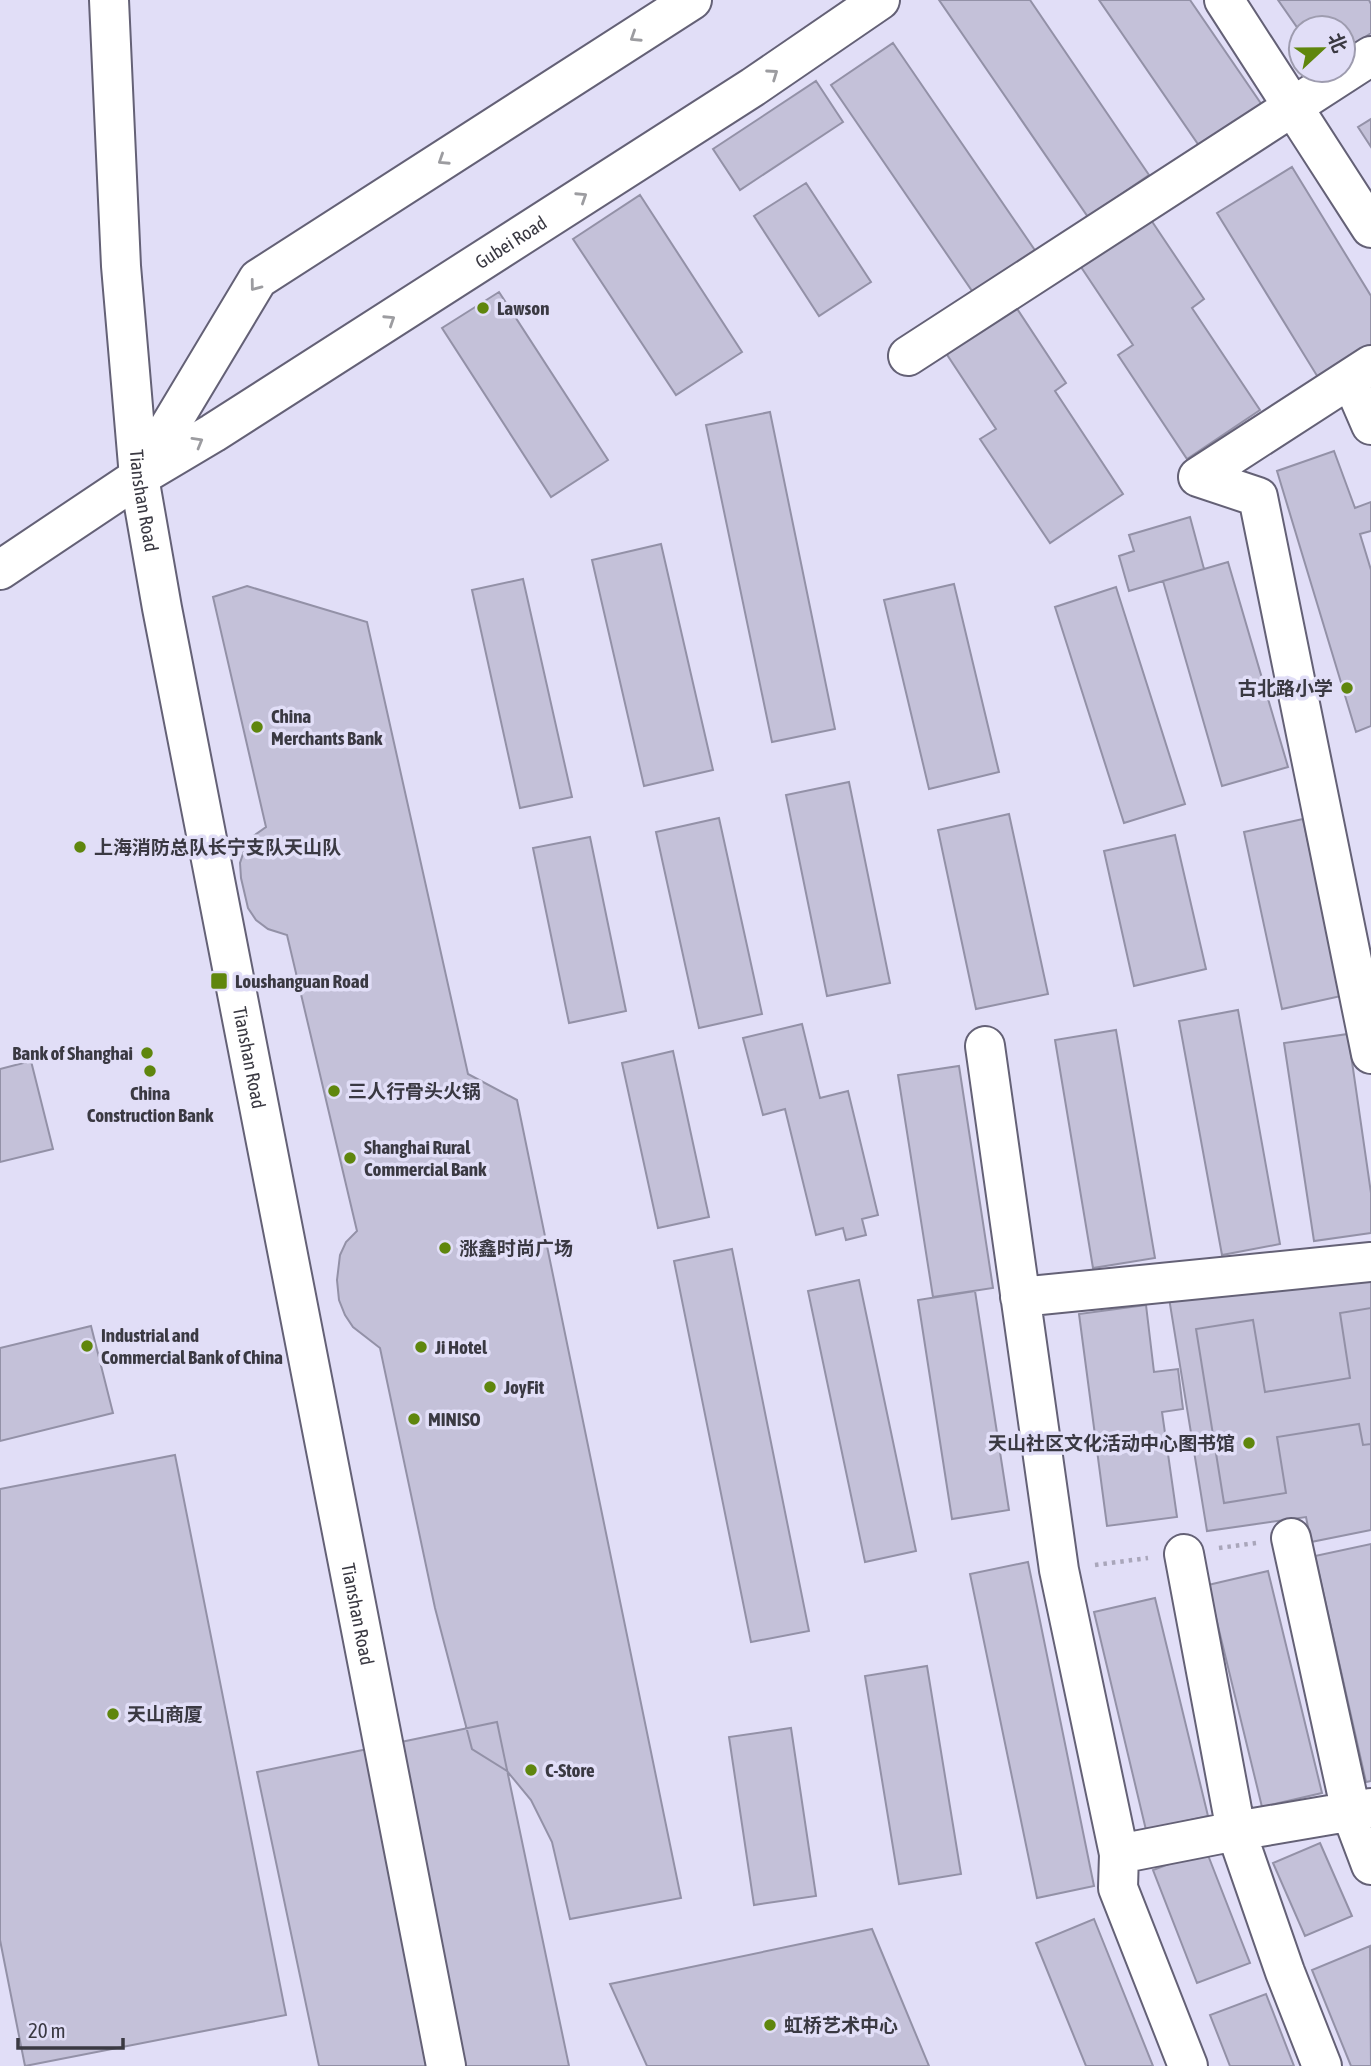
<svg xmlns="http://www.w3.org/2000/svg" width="1371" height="2066" font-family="'Asap Condensed','Noto Sans SC',sans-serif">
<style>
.building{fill:#c4c1d9;stroke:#9391a7;stroke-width:2}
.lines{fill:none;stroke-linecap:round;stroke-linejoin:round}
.minor-casing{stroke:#646176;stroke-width:42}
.major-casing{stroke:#646176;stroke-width:42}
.path{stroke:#a9a6ba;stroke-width:4.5;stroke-dasharray:3.5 5;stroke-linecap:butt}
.minor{stroke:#fff;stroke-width:38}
.major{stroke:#fff;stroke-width:38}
.oneway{stroke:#9c9ca0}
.poi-dot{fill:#5f860d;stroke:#e1def7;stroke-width:2.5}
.labels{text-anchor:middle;stroke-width:7;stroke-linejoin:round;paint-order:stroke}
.street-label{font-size:19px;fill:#3a3942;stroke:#e1def7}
.poi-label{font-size:19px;font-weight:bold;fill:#3a3942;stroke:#e1def7;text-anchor:start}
</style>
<rect width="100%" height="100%" fill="#e1def7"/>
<!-- building -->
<path class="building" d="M939 0H1030L1149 175 1088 217Z
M1099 0H1190L1262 105 1200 147Z
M1278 0H1369L1371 4V33L1343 52V28H1301V33Z
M893 43 1043 262 981 304 831 85Z
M816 81 843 122 740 190 713 149Z
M1371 119V147L1358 127Z
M1292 167 1371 296V348L1319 379 1217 213Z
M806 183 871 282 819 316 754 216Z
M640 195 742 352 676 395 573 239Z
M1145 211 1204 299 1192 308 1260 410 1187 459 1118 355 1133 345 1075 258Z
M499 292 608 460 551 497 442 328Z
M1008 295 1066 383 1055 391 1123 494 1050 543 980 439 996 429 938 341Z
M770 412 835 729 772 742 706 425Z
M1334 451 1355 508 1371 502V531L1360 534 1371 570V726L1356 732 1277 471Z
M1190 517 1204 569 1129 591 1119 556 1134 551 1129 535Z
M661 544 713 770 644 786 592 560Z
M1228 562 1288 767 1222 786 1163 581Z
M523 579 572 797 520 808 472 590Z
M954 584 999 772 929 789 884 600Z
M247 586 367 622 468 1074 517 1100 681 1898 570 1919 552 1842 531 1800 507 1771 472 1749 435 1608 380 1348 353 1327 345 1315 339 1300 337 1280 340 1255 346 1242 357 1231 287 935 268 929 256 920 248 908 241 878 240 863 245 848 252 837 266 827 213 597Z
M1116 587 1185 804 1124 823 1055 607Z
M849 782 890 983 827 996 786 795Z
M1009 814 1048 994 976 1009 938 830Z
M719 818 762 1014 699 1028 656 832Z
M1303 819 1341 996 1282 1009 1244 832Z
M1175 835 1206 969 1134 986 1104 851Z
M590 837 626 1011 569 1023 533 848Z
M1238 1010 1280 1244 1222 1255 1179 1021Z
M802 1024 820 1098 848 1091 878 1215 862 1219 866 1235 846 1240 843 1228 816 1235 785 1109 763 1115 743 1038Z
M1116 1030 1155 1258 1093 1268 1055 1040Z
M1348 1034 1371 1193V1233L1314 1241 1284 1043Z
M673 1051 709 1217 658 1228 622 1063Z
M31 1061 53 1149 0 1162V1069Z
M959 1066 993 1288 933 1297 898 1075Z
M732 1249 809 1631 751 1642 674 1261Z
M1371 1270V1530L1311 1542 1306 1517 1207 1531 1168 1292Z
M859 1280 916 1551 865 1562 808 1291Z
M975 1291 1009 1510 952 1519 918 1300Z
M1146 1305 1154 1372 1178 1369 1183 1409 1162 1412 1177 1517 1107 1526 1079 1314Z
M1371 1308V1444L1363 1445 1359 1424 1277 1437 1286 1493 1224 1503 1196 1329 1253 1320 1265 1392 1350 1378 1340 1313Z
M91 1326 113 1413 0 1441V1348Z
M175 1455 286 2015 25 2066 0 1940V1489Z
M1371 1544V1781L1366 1782 1315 1556Z
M1028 1562 1094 1886 1037 1898 970 1574Z
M1268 1571 1322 1793 1262 1807 1208 1585Z
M1155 1598 1208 1816 1146 1830 1094 1612Z
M927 1666 961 1874 899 1884 865 1676Z
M497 1722 569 2066H319L257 1772Z
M791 1728 816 1896 754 1905 729 1737Z
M1320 1843 1352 1916 1305 1936 1273 1863Z
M1206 1850 1250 1963 1197 1983 1153 1870Z
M1094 1919 1153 2066H1086L1036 1943Z
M872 1929 929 2066H647L610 1984Z
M1370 1946 1371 2066H1351L1312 1970Z
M1266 1994 1294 2066H1230L1210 2015Z"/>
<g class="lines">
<defs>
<path id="minor" d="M1224 0 1371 228
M908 356 1371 56
M1351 379 1371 425
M1198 477 1258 497 1371 1054
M1198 477 1371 365
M985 1046 1059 1570 1119 1854 1118 1888 1188 2066
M1020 1297 1371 1262
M1291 1538 1351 1812 1371 1865
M1184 1554 1236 1831 1285 1972 1322 2066
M1119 1854 1236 1831 1371 1808"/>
<g id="major">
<path id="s1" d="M109 0 121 266 139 477 162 608 446 2066"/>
<path d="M141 474 258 279 692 0"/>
<path id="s2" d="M0 570 139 477 213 433 753 87 880 0"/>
</g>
</defs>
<!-- minor casing -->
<use href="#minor" class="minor-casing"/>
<!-- major casing -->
<use href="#major" class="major-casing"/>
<!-- path -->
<path class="path" d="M1219 1548 1256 1543
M1095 1565 1148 1558"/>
<!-- minor -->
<use href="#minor" class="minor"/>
<!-- major -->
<use href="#major" class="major"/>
</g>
<!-- one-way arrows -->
<defs><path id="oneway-chevron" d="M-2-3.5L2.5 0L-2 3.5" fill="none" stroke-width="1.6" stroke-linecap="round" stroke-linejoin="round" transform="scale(1.75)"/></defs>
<g class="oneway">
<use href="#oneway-chevron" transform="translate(635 37) rotate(147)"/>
<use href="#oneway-chevron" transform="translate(773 74) rotate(-35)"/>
<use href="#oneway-chevron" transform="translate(443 160) rotate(147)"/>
<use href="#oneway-chevron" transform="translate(582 197) rotate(-33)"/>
<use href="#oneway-chevron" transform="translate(255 286) rotate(127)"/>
<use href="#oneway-chevron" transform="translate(390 320) rotate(-33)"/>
<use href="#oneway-chevron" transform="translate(198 442) rotate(-30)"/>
</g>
<!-- markers -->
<g class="poi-dot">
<circle cx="483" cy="308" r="7"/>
<circle cx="1347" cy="688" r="7"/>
<circle cx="257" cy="727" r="7"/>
<circle cx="80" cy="847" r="7"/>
<rect x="210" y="972" width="18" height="18" rx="3.5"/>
<circle cx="147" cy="1053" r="7"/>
<circle cx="150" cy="1071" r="7"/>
<circle cx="334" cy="1091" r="7"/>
<circle cx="350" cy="1158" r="7"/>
<circle cx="445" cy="1248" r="7"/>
<circle cx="87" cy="1346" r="7"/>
<circle cx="421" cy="1347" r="7"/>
<circle cx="490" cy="1387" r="7"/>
<circle cx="414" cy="1419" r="7"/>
<circle cx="1249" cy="1443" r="7"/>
<circle cx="113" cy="1714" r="7"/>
<circle cx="531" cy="1770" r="7"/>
<circle cx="770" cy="2025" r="7"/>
</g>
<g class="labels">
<!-- street labels -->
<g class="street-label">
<text dy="7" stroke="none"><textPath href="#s2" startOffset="607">Gubei Road</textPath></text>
<text dy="7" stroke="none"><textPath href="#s1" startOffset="502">Tianshan Road</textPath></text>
<text dy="7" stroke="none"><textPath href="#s1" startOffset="1069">Tianshan Road</textPath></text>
<text dy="7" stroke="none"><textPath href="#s1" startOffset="1636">Tianshan Road</textPath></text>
</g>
<!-- poi labels -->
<g class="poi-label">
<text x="497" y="315">Lawson</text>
<text x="1333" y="695" text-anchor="end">古北路小学</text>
<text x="271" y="723">China<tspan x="271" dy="22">Merchants Bank</tspan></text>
<text x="94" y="854">上海消防总队长宁支队天山队</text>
<text x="235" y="988">Loushanguan Road</text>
<text x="133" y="1060" text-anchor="end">Bank of Shanghai</text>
<text x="348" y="1098">三人行骨头火锅</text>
<text x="150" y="1100" text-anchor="middle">China<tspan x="150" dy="22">Construction Bank</tspan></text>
<text x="364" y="1154">Shanghai Rural<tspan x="364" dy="22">Commercial Bank</tspan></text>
<text x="459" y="1255">涨鑫时尚广场</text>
<text x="101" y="1342">Industrial and<tspan x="101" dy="22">Commercial Bank of China</tspan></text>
<text x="435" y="1354">Ji Hotel</text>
<text x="504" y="1394">JoyFit</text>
<text x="428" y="1426">MINISO</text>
<text x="1235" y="1450" text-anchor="end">天山社区文化活动中心图书馆</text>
<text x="127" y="1721">天山商厦</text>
<text x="545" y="1777">C-Store</text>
<text x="784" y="2032">虹桥艺术中心</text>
</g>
</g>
<!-- north arrow -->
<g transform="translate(1322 49) rotate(68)"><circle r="33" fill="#e1def7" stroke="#9e9caf" stroke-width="2"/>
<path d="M0-5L12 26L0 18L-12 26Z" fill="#5f860d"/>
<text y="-10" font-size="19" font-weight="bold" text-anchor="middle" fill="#3a3942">北</text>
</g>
<!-- scale -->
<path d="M18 2038v10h105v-10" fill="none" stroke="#3a3942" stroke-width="3.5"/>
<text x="28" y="2038" font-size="21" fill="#3a3942" stroke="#e1def7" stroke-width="5" paint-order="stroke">20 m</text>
</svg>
